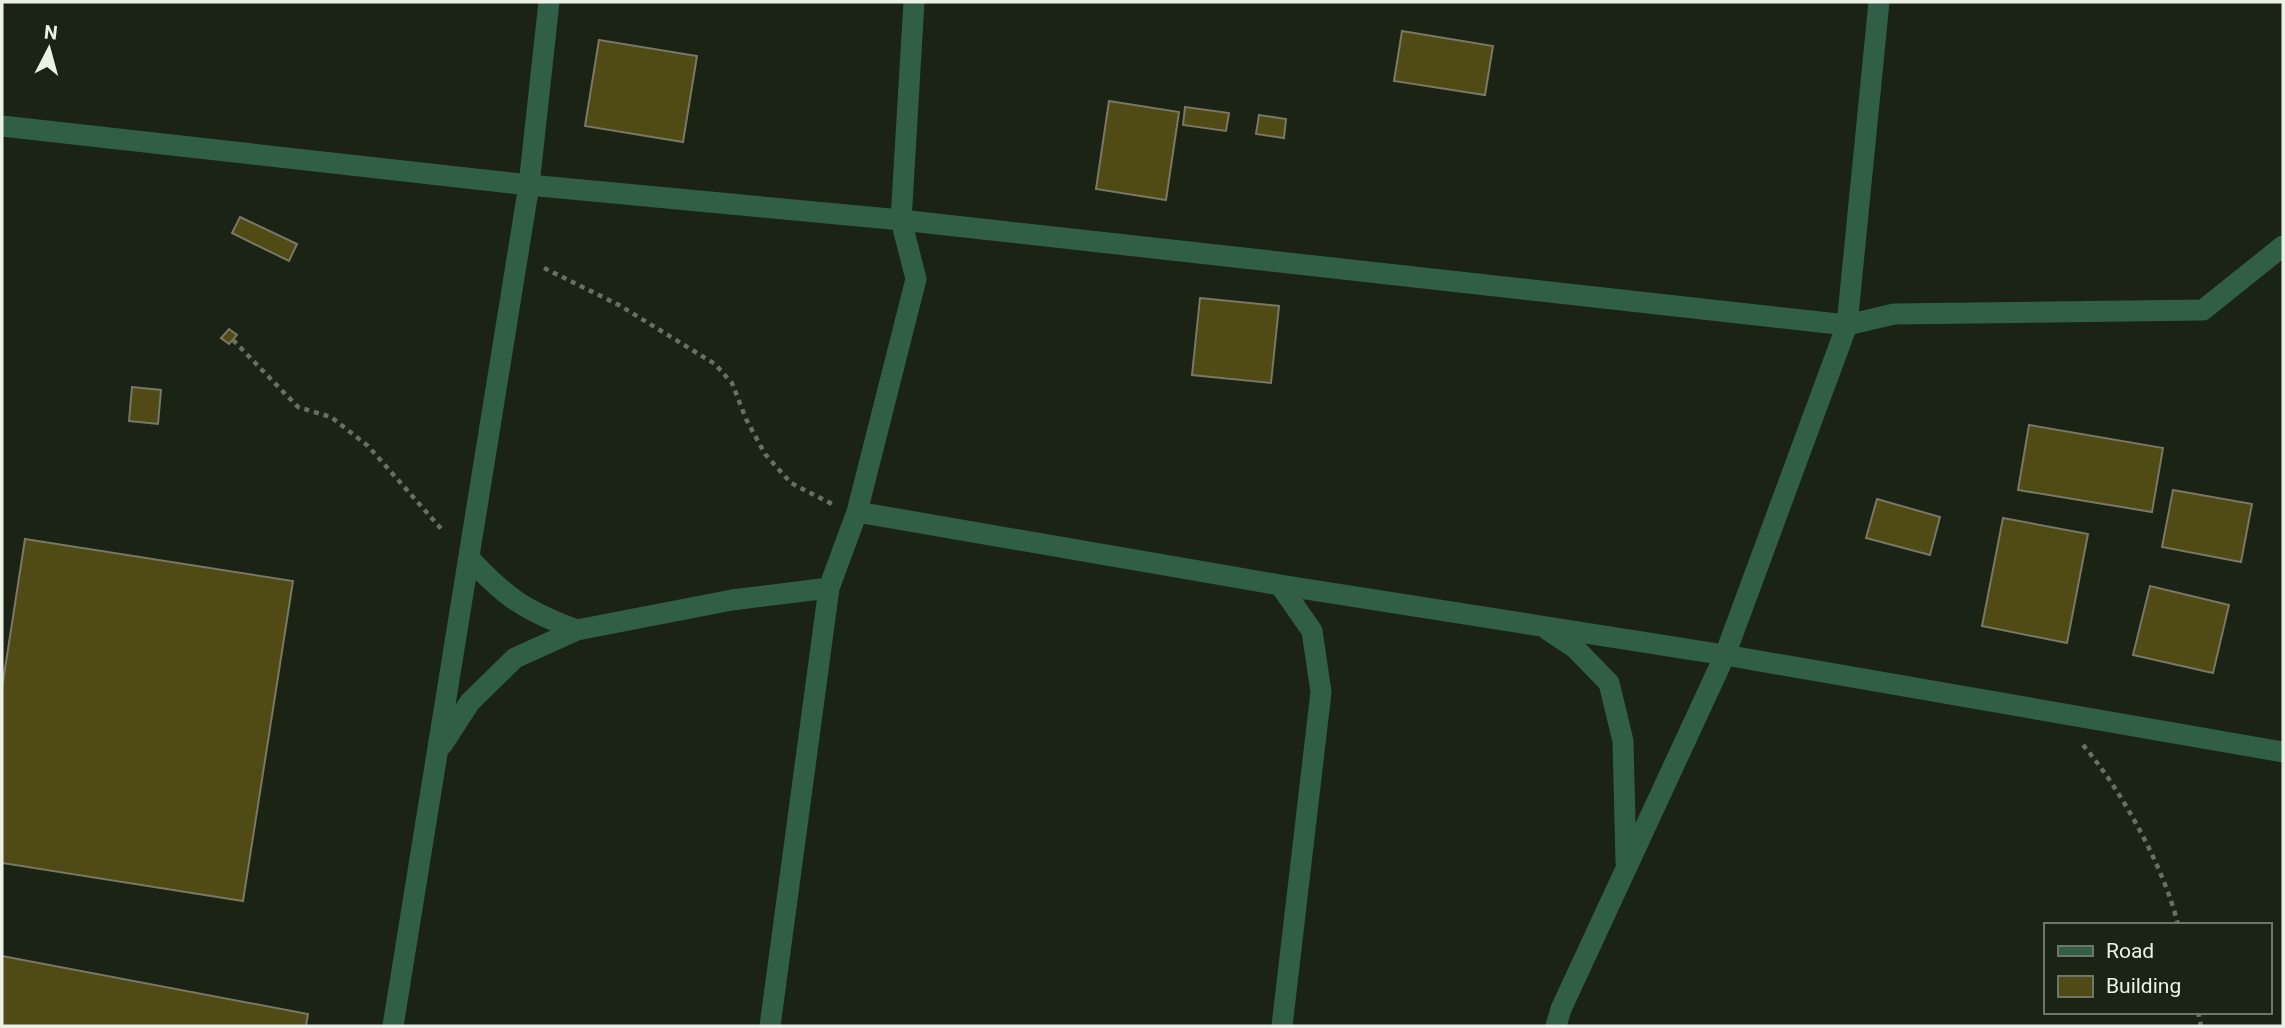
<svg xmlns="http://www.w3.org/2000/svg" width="2285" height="1028" font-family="Roboto,sans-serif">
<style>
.building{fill:#504a15;stroke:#797765;stroke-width:2}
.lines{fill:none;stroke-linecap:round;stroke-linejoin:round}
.path{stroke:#686f63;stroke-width:4.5;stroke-dasharray:5 5;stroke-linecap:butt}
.minor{stroke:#305f46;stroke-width:21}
</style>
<rect width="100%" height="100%" fill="#1b2315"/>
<!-- building -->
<path class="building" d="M1402 31 1493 46 1485 95 1394 81Z
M599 40 697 56 683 142 585 126Z
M1109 101 1179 112 1166 200 1096 189Z
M1185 107 1229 113 1226 131 1183 125Z
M1259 115 1286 119 1284 138 1256 134Z
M240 217 297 244 289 261 232 233Z
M1200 298 1279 306 1271 383 1192 375Z
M229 329 237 335 229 344 221 338Z
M132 387 161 390 158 424 129 421Z
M2029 425 2163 448 2152 512 2018 490Z
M2173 490 2252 504 2241 562 2162 547Z
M1877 499 1940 517 1930 555 1866 538Z
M2003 518 2088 534 2067 643 1982 626Z
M25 539 293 581 243 901 2 863V688Z
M2150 586 2229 605 2213 673 2133 655Z
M2 956 308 1014 306 1026H2Z"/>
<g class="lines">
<!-- path -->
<path class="path" d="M544 268 619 305 715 364 732 383 746 419 765 454 791 483 832 504
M233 340 298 407 331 417 368 446 444 532
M2083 745C2121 789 2165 869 2178 925
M2198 1012 2201 1026"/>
<!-- minor -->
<path class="minor" d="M2 126 529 185 901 220 1847 325 1894 314 2203 310 2283 246
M857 512 1280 585 1725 655 2283 752
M469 558C506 598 526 611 577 630
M1280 585 1312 631 1321 692 1282 1026
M1548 630 1575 648 1609 683 1623 741 1626 862
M442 745 470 702 515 658 577 630 732 600 829 588
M393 1026 529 185 549 2
M770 1026 829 588 857 512 916 279 901 220 914 2
M1556 1026 1561 1009 1725 655 1847 325 1879 2"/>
</g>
<!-- border -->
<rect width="2285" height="1028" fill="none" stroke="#ecf1e8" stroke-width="7"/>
<!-- legend -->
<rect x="2044" y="923" width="228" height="91" fill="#1b2315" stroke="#6f7569" stroke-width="2"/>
<rect x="2058" y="946" width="35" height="10" fill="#305f46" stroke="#6f7569" stroke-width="2"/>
<text x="2106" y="958" font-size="21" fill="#ecf1e8">Road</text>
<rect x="2058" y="976" width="35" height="21" fill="#504a15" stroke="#6f7569" stroke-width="2"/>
<text x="2106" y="993" font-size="21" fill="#ecf1e8">Building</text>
<!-- north arrow -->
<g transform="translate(49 49) rotate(6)" stroke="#1b2315" stroke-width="5" paint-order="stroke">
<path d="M0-5L12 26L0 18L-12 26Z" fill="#ecf1e8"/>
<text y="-10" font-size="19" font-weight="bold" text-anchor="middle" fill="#ecf1e8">N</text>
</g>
</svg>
